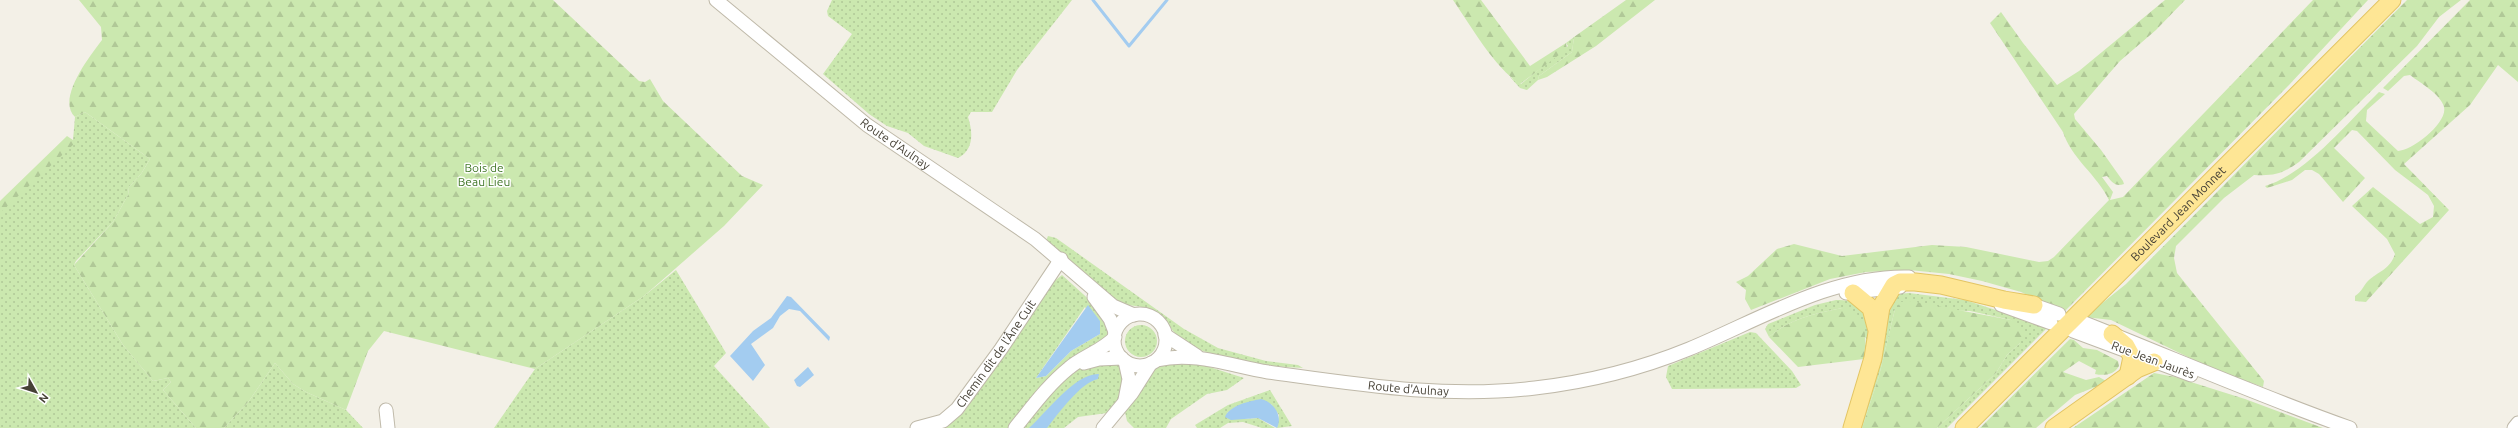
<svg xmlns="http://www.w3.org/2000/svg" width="2518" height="428" font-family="Ubuntu,sans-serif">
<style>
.grass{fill:url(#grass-dots);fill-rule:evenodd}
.forest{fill:url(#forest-firs)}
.water{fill:#a3ccf0}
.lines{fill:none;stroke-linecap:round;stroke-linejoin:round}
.stream{stroke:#a3ccf0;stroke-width:3}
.minor-casing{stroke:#bfb9a9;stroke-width:15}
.major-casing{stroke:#e3c564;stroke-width:19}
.minor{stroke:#fff;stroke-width:13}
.major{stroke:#fee695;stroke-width:17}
.labels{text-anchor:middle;stroke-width:3;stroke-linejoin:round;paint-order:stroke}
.street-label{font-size:12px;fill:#464136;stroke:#fff}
.park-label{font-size:12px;fill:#427829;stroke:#fff}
</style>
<defs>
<pattern id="grass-dots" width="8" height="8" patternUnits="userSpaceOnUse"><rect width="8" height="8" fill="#cbe8af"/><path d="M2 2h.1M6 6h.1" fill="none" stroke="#b0c897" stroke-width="1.8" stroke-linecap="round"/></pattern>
<pattern id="forest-firs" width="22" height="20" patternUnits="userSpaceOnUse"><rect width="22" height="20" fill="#cbe8af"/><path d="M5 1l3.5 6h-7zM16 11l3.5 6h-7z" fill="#b0c897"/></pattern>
</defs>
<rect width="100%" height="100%" fill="#f3f0e7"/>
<!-- grass -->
<path class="grass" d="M832 0H1072L1017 70 992 112H971L968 117C973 132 974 150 958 158L924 146 908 133 887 126 869 114 823 74 852 34 828 16 827 11Z
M1574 37 1572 52 1539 76 1538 80 1527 90 1520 88 1510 77 1521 84 1568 46 1566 43Z
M85 112 150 159 141 174 129 187 128 195 113 222 76 261 74 265 123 345 153 381 168 378 171 382 163 390 196 428H0V207L73 140 75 117Z
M1048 236 1056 238 1184 329 1218 348 1266 361 1298 365 1303 368C1266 366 1215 362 1184 341 1170 332 1167 317 1151 310 1141 305 1130 307 1119 302L1046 241Z
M676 270 726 353 714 366 770 428H494L535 369 644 296Z
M1062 275 1094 304 1109 329 1105 340 1067 361 1010 428H942L950 424 964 412 1052 283ZM1085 307 1100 334 1071 351 1046 376 1036 378Z
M1909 293 1965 300 2048 327 1947 428H1937L1996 373 2007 355 2020 343 2011 320 1970 311 1895 309 1879 376 1862 428H1859L1886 309 1897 294Z
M1836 300C1874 298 1869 332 1866 358L1864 359 1866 338 1842 308C1817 313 1789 319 1769 337L1765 329 1768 324 1815 305Z
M1125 341a16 16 0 1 1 32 0a16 16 0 1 1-32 0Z
M1750 332 1756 333 1792 371 1801 385 1796 388 1672 389 1666 377 1668 366Z
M1171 361 1197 363 1244 378 1227 390 1207 394 1171 419 1166 428H1134L1127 421 1125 412 1154 368Z
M275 363 293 384 306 392 346 410 363 428H224L249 401Z
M1118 364 1124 374 1119 399 1107 413 1078 417 1064 428H1022C1038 408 1059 372 1087 366 1097 365 1108 365 1118 364Z
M1270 390 1292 426 1277 428 1279 415 1271 404 1237 406 1227 413 1245 419 1258 418 1275 428H1262L1243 422 1228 423 1220 428H1197L1195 425 1228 405Z"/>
<!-- forest -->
<path class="forest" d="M79 0H553L639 81 645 82 650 79 663 101 742 176 763 185 724 226 644 296 535 369 384 331 368 351 346 410 306 392 293 384 275 363 249 401 224 428H196L163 390 171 382 168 378 153 381 123 345 74 265 113 222 128 195 129 187 141 174 150 159 85 112 75 117C56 99 90 56 102 40L101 27Z
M1453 0H1481L1530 66 1566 43 1567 49 1520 84C1494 67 1471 26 1453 0Z
M1626 0H1655L1596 46 1547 77 1538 80 1539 76 1572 52 1574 37Z
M2165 0H2185L2156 30 2120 61 2074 114 2075 119 2101 150 2123 181 2124 184C2115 187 2112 182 2107 176L2102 177 2113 192 2110 200 2123 197 2313 0H2368L2289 85 2064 312 2021 292 1982 281 1949 274 1909 270 1866 272 1830 279 1751 310 1745 299 1746 290 1736 282 1748 276 1777 249 1794 244 1842 256 1932 245 1966 247 2039 262 2048 261 2054 257 2109 200C2097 175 2071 158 2063 132L1990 23 2001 12 2023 43 2057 85 2079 71Z
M2407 0H2461L2439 17 2417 46 2299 162C2282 174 2275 176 2254 175L2224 198 2176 246 2174 258 2177 273 2264 381 2263 387 2215 370 2111 320 2085 317 2126 284Z
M2470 0H2518V82L2498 65 2470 105 2404 164 2449 210 2366 302 2355 301V296C2362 291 2363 287 2367 282 2378 271 2390 270 2395 254L2387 239 2352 206 2373 187 2420 224 2433 217 2434 206 2428 195 2395 170 2357 131 2352 130 2334 148 2365 178 2343 202 2319 174 2312 170H2305L2292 180 2267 188 2265 186C2305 175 2349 121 2379 92L2385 94 2367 110 2366 121 2398 151C2412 151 2448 123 2444 107 2441 94 2420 83 2410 75L2404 76 2388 91 2383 88Z
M67 136 73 140 74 144 0 213V201Z
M1910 301 2011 320 2019 324 2024 332 2020 343 2007 355 1996 373 1937 428H1862L1879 376 1895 309 1901 302Z
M1842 308C1869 311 1866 339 1864 359L1798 367 1769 337C1789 319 1817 313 1842 308Z
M2070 339 2074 340 2083 348 2097 350 2118 361 2119 366C2114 375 2104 376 2095 374L2096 370 2079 361 2063 372 2086 380 2099 377 2108 382 2075 395 2036 428H1980Z
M2154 373 2175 377 2245 399 2323 428H2073Z"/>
<!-- water -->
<path class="water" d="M787 296 791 297 830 337 829 341 800 311 789 309 780 316 773 328 751 344 765 365 753 381 730 356 753 331 771 318Z
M1088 305 1100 321V334L1071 351 1046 376 1036 378Z
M808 367 814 375 800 387 797 386 794 380Z
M1099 374 1098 379C1081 382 1058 414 1047 428H1029C1046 413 1075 373 1099 374Z
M1261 399C1274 402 1283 416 1277 428L1258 418 1231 420 1225 417C1230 405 1250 401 1261 399Z"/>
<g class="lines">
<!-- stream -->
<path class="stream" d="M1093 0 1129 46 1167 0"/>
<defs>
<g id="minor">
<path id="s1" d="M716 0 867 125 1035 239 1113 306 1134 315"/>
<path d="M1846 293 1900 287"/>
<path d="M1094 297 1110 319 1115 332"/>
<path d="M2025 302 2059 314"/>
<path d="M2001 305 2051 323"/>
<circle cx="1140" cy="340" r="26"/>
<path d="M2082 322C2171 357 2259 396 2350 428"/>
<path d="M2073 331 2191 375"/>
<path d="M1165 335 1197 356"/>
<path id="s2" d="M1157 360C1194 351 1231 366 1268 372 1356 384 1445 399 1535 388 1587 382 1640 369 1689 349 1759 320 1831 275 1909 277"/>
<path d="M1125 361 1129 379 1125 400"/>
<path d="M1084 363 1099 359 1122 358"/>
<path d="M386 410 388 428"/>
<path id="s3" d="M917 428 943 421 957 409 1001 349 1061 259"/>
<path d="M1015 428C1032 407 1048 385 1069 368 1083 356 1102 351 1115 337"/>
<path d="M1103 428 1132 393 1151 363"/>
<path d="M2514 428 2518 423"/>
</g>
<g id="major">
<path d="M1853 293 1871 308 1876 327"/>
<path d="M2112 334 2126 346 2132 357 2128 376"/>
<path d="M1852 428 1873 358 1881 307 1894 285 1900 282H1915L1941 285 2004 300 2034 305"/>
<path id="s4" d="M1964 428 2392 0"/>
<path d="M2054 428 2137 369 2154 362"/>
</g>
</defs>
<!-- minor casing -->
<use href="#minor" class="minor-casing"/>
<!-- major casing -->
<use href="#major" class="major-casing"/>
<!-- minor -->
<use href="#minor" class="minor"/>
<!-- major -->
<use href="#major" class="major"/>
</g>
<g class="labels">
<!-- street labels -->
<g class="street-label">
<text dy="4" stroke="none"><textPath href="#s1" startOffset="230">Route d'Aulnay</textPath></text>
<text dy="4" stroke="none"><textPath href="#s4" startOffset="303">Boulevard Jean Monnet</textPath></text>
<text dy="4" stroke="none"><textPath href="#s3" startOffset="113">Chemin dit de l'Âne Cuit</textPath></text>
<text transform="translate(2153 360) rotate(20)" y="4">Rue Jean Jaurès</text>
<text dy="4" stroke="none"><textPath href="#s2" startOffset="254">Route d'Aulnay</textPath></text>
</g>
<!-- park labels -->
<g class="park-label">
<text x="484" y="172">Bois de<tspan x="484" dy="14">Beau Lieu</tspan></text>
</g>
</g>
<!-- north arrow -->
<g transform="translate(36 392) rotate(129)" stroke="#ffffff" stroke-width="3" paint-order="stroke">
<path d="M0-3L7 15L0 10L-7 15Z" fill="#464136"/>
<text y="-6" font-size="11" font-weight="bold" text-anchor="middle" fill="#464136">N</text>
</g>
</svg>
